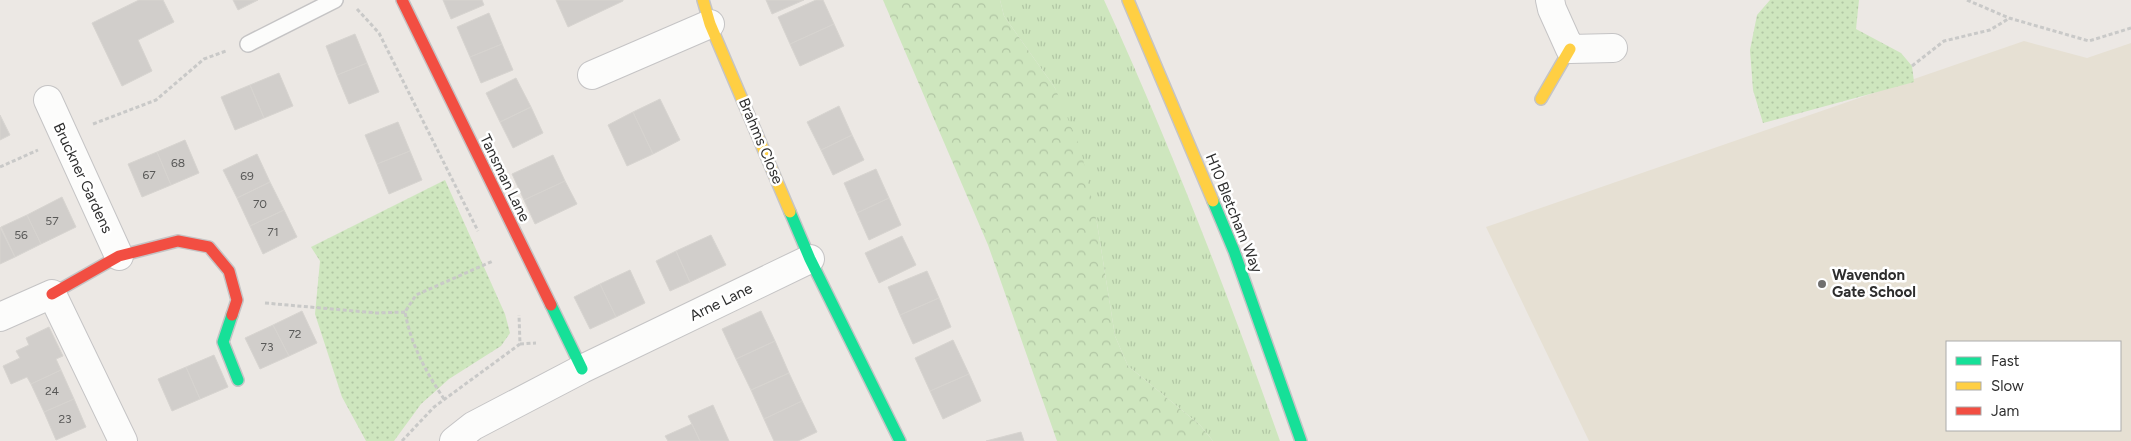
<svg xmlns="http://www.w3.org/2000/svg" width="2131" height="441" font-family="Figtree,sans-serif">
<style>
.education{fill:#e6e0d3;fill-rule:evenodd}
.grass{fill:url(#grass-tufts)}
.forest{fill:url(#forest-crowns)}
.park{fill:url(#park-dots)}
.building{fill:#d1cecb;stroke:#d7d4d0}
.lines{fill:none;stroke-linecap:round;stroke-linejoin:round}
.lane-casing{stroke:#c5c4c5;stroke-width:18}
.street-casing{stroke:#c5c4c5;stroke-width:30}
.fast-casing{stroke:#c5c4c5;stroke-width:14}
.slow-casing{stroke:#c5c4c5;stroke-width:14}
.jam-casing{stroke:#c5c4c5;stroke-width:14}
.path{stroke:#c9c9c8;stroke-width:3;stroke-dasharray:4 2.5;stroke-linecap:butt}
.lane{stroke:#fcfcfb;stroke-width:15}
.street{stroke:#fcfcfb;stroke-width:28}
.fast{stroke:#16e098;stroke-width:11}
.slow{stroke:#ffcf43;stroke-width:11}
.jam{stroke:#f24e42;stroke-width:11}
.poi-dot{fill:#706f6e;stroke:#fff;stroke-width:2}
.labels{text-anchor:middle;stroke-width:5;stroke-linejoin:round;paint-order:stroke}
.number-label{font-size:12px;fill:#585857}
.street-label{font-size:15px;fill:#2e2e2e;stroke:#fff}
.poi-label{font-size:15px;font-weight:bold;fill:#2e2e2e;stroke:#fff;text-anchor:start}
</style>
<defs>
<pattern id="grass-tufts" width="24" height="20" patternUnits="userSpaceOnUse" patternTransform="scale(1.25)"><rect width="24" height="20" fill="#cee6be"/><path d="M3 7l-1-3M5 7V3M7 7l1-3M15 17l-1-3M17 17v-4M19 17l1-3" fill="none" stroke="#b1c6a4"/></pattern>
<pattern id="forest-crowns" width="20" height="18" patternUnits="userSpaceOnUse" patternTransform="scale(1.25)"><rect width="20" height="18" fill="#cee6be"/><path d="M2 6a3 3 0 1 1 6 0M12 15a3 3 0 1 1 6 0" fill="none" stroke="#b1c6a4"/></pattern>
<pattern id="park-dots" width="8" height="8" patternUnits="userSpaceOnUse" patternTransform="scale(1.25)"><rect width="8" height="8" fill="#cee6be"/><path d="M2 2h.1M6 6h.1" fill="none" stroke="#b1c6a4" stroke-width="1.8" stroke-linecap="round"/></pattern>
</defs>
<rect width="100%" height="100%" fill="#ece8e4"/>
<!-- education -->
<path class="education" d="M2024 41 2087 58 2131 43V441H1589L1486 227ZM1947 342H2120V430H1947Z"/>
<!-- grass -->
<path class="grass" d="M1000 0H1104C1170 144 1227 292 1280 441H1213L1200 425 1128 366 1115 336 1097 223 1055 88 1004 16Z"/>
<!-- forest -->
<path class="forest" d="M883 0H1000L1004 16 1055 88 1081 150 1097 223 1115 336 1128 366 1200 425 1213 441H1057L988 245Z"/>
<!-- park -->
<path class="park" d="M1770 0H1859L1856 29 1901 53 1912 66 1914 82 1763 123 1753 90 1750 50 1757 15Z
M445 180 505 314 510 333 501 346 449 379 421 404 394 441H366L342 397 315 314 320 261 311 247Z"/>
<!-- building -->
<path class="building" d="M139 0H163L174 22 138 40 152 71 122 86 92 23Z
M233 0H258L238 10Z
M443 0H482L484 5 451 19Z
M556 0H623V1L568 27Z
M766 0H804L772 14Z
M816 0H823L834 24 790 44 778 17Z
M489 13 502 44 470 57 457 27Z
M834 24 844 46 800 66 790 44Z
M355 34 367 63 337 75 326 46Z
M502 44 513 70 481 83 470 57Z
M367 63 379 92 349 104 337 75Z
M279 73 293 106 264 118 250 85Z
M516 78 531 107 500 122 486 93Z
M250 85 264 118 235 130 221 97Z
M660 99 680 140 653 154 633 112Z
M839 106 852 135 821 150 807 122Z
M531 107 543 133 513 148 500 122Z
M633 112 653 154 627 166 608 125Z
M0 115 10 135 0 140Z
M398 122 410 151 377 164 365 135Z
M852 135 864 160 833 175 821 150Z
M185 140 199 173 171 185 157 152Z
M410 151 422 180 389 194 377 164Z
M157 152 171 185 142 197 128 164Z
M257 154 270 182 237 198 223 170Z
M553 155 565 181 524 200 512 174Z
M876 169 889 198 857 213 844 183Z
M565 181 577 204 535 224 524 200Z
M270 182 284 210 250 226 237 198Z
M62 197 76 227 41 244 27 215Z
M889 198 901 225 869 240 857 213Z
M284 210 297 237 263 254 250 226Z
M27 215 41 244 15 257 1 227Z
M0 227 15 257 0 264Z
M711 235 726 265 690 282 676 251Z
M902 236 916 265 879 283 865 253Z
M676 251 690 282 670 291 656 261Z
M630 270 645 303 616 317 600 284Z
M927 271 939 298 900 315 888 287Z
M600 284 616 317 590 329 574 297Z
M939 298 951 327 913 344 900 315Z
M302 311 317 343 289 356 273 325Z
M761 311 775 341 736 359 722 329Z
M273 325 289 356 260 369 245 338Z
M49 327 63 356 56 359 61 370 31 384 27 377 11 384 3 366 20 358 16 351 29 345 26 338Z
M953 340 969 374 930 391 915 358Z
M775 341 789 373 751 390 736 359Z
M214 355 228 387 200 399 186 367Z
M186 367 200 399 172 411 158 379Z
M61 370 74 399 44 412 31 384Z
M789 373 802 401 764 419 751 390Z
M969 374 981 401 943 419 930 391Z
M74 399 86 427 56 440 44 412Z
M802 401 817 432 798 441H774L764 419Z
M713 405 729 441H700L688 416Z
M692 424 700 441H668L665 436Z
M1021 432 1024 441H986Z"/>
<g class="lines">
<defs>
<path id="lane" d="M248 44 335 0"/>
<path id="street" d="M1550 0 1552 9 1570 49 1613 48
M592 75 710 24
M48 100 119 256
M0 317 52 294 123 441
M454 441 473 426 582 369 810 259"/>
<path id="fast" d="M1213 201 1234 251 1301 441
M790 212 810 259 900 441
M551 305 582 369
M232 315 223 342 238 380"/>
<path id="slow" d="M703 0 710 24 790 212
M1128 0 1213 201
M1541 99 1570 49"/>
<path id="jam" d="M402 0 551 305
M52 294 119 256 178 241 209 247 229 271 237 300 232 315"/>
</defs>
<!-- lane casing -->
<use href="#lane" class="lane-casing"/>
<!-- street casing -->
<use href="#street" class="street-casing"/>
<!-- fast casing -->
<use href="#fast" class="fast-casing"/>
<!-- slow casing -->
<use href="#slow" class="slow-casing"/>
<!-- jam casing -->
<use href="#jam" class="jam-casing"/>
<!-- path -->
<path class="path" d="M1967 0 2009 18 2089 41 2131 28
M357 9 379 33 478 231
M1912 66 1944 41 1990 30 2008 19
M93 124 156 100 204 59 226 51
M0 167 38 150
M265 303 377 313 405 312
M520 344 536 343
M444 399C426 372 411 345 405 312L416 295 493 261
M402 441 434 407 520 344 519 315"/>
<!-- lane -->
<use href="#lane" class="lane"/>
<!-- street -->
<use href="#street" class="street"/>
<!-- fast -->
<use href="#fast" class="fast"/>
<!-- slow -->
<use href="#slow" class="slow"/>
<!-- jam -->
<use href="#jam" class="jam"/>
</g>
<!-- markers -->
<circle class="poi-dot" cx="1822" cy="284" r="5"/>
<g class="labels">
<!-- number labels -->
<g class="number-label">
<text x="178" y="167">68</text>
<text x="149" y="179">67</text>
<text x="247" y="180">69</text>
<text x="260" y="208">70</text>
<text x="52" y="225">57</text>
<text x="273" y="236">71</text>
<text x="21" y="239">56</text>
<text x="295" y="338">72</text>
<text x="267" y="351">73</text>
<text x="52" y="395">24</text>
<text x="65" y="423">23</text>
</g>
<!-- street labels -->
<g class="street-label">
<text transform="translate(761 141) rotate(67)" y="5">Brahms Close</text>
<text transform="translate(83 178) rotate(65)" y="5">Bruckner Gardens</text>
<text transform="translate(505 178) rotate(64)" y="5">Tansman Lane</text>
<text transform="translate(1234 213) rotate(68)" y="5">H10 Bletcham Way</text>
<text transform="translate(721 302) rotate(-26)" y="5">Arne Lane</text>
</g>
<!-- poi labels -->
<g class="poi-label">
<text x="1832" y="280">Wavendon<tspan x="1832" dy="17">Gate School</tspan></text>
</g>
</g>
<!-- legend -->
<rect x="1946" y="341" width="175" height="90" fill="#ffffff" stroke="#ababab"/>
<rect x="1956" y="357" width="25" height="8" fill="#16e098" stroke="#ababab"/>
<text x="1991" y="366" font-size="15" fill="#2e2e2e">Fast</text>
<rect x="1956" y="382" width="25" height="8" fill="#ffcf43" stroke="#ababab"/>
<text x="1991" y="391" font-size="15" fill="#2e2e2e">Slow</text>
<rect x="1956" y="407" width="25" height="8" fill="#f24e42" stroke="#ababab"/>
<text x="1991" y="416" font-size="15" fill="#2e2e2e">Jam</text>
</svg>
